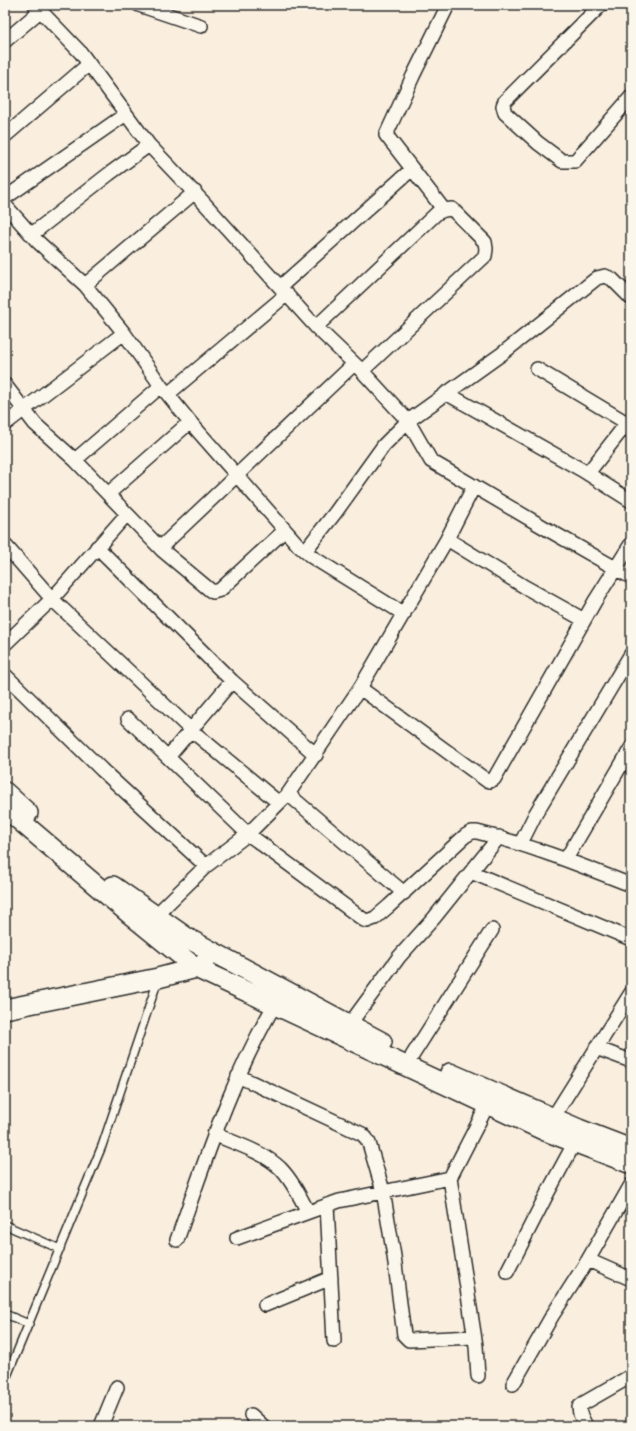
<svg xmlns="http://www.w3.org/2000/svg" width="636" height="1431" font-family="Mali,sans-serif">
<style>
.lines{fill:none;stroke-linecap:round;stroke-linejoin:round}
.lane-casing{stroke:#2b2b2b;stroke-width:10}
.street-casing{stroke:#2b2b2b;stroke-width:16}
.secondary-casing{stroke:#2b2b2b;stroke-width:22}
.lane{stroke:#fbf7ec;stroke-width:7}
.street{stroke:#fbf7ec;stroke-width:13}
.secondary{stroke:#fbf7ec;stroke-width:19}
</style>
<rect width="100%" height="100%" fill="#faefde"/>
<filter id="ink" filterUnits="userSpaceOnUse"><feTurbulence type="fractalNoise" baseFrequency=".025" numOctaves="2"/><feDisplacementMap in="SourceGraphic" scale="8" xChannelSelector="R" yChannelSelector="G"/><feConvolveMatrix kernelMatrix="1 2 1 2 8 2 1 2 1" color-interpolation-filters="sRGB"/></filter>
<g filter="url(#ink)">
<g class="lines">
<defs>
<path id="lane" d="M5 1225 60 1249
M5 1314 29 1324
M5 1381 102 1146 158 980"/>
<path id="street" d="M35 5 81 53 149 145 205 204 316 327 362 371 408 421 431 461 545 528 631 577
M139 5 201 26
M601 5 505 101 503 106 505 113 538 143 562 161H575L631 97
M5 41 41 10 42 5
M5 136 89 64
M5 198 126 114
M5 205 37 241 85 285 124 333 161 386 190 422 299 546 312 557 404 614
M444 210 386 135 413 76 448 5
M32 234 109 174 149 145
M85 285 195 192
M280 287 412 169
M316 327 437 213 444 210 452 209 485 242 486 249 485 256 362 371
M537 369 627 423
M5 385 35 424 75 460 162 550 210 590 213 592 220 590 285 530
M446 393 582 470 631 501
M168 394 287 294
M5 424 124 333
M75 460 161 386
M588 473 627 423 631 419
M108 494 190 422
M447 539 525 587 584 620
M5 545 52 599 191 730 279 803
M97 547 232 681 316 755
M160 548 354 364
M305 551 335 513 384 445 408 421 503 353 597 278 605 276 612 279 631 298
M5 644 52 599 127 514
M5 675 102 770 206 866
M360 688 486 780 490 781 494 779 595 601 631 544
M128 719 248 834 364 920 367 921 375 918 389 906 465 836 472 832H477C530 845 580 865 631 885
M168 757 232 681
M288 794 404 893
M521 843 536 813 631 654
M566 859 631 748
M471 872 631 939
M150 921 206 866 248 834 288 794 360 688 447 539 474 486
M349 1025 399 957 434 918 499 837
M596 1048 631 1061
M412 1056 492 930
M238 1076 362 1134 366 1138 369 1143 383 1191 394 1256 404 1335 409 1340 474 1337
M549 1124 631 993
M214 1134C236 1144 262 1151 280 1168 292 1180 300 1197 308 1212
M327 1205 334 1341
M237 1238 339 1201 450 1178
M177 1240C206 1158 233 1074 278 999
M588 1260 631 1279
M507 1272 548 1192 575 1142
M265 1305 331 1278
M478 1376 476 1346 450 1178 488 1104
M513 1384 552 1316 588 1260 631 1185
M251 1415 263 1426
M101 1426 117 1387
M586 1426 580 1414 579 1407 584 1403 631 1376"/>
<path id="secondary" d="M5 792 28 813
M5 808 132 916 196 968 545 1131 631 1164
M113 886 189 939 382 1042
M5 1009 158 978 196 968 204 963
M450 1073 579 1129 631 1149"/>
</defs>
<!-- lane casing -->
<use href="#lane" class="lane-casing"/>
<!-- street casing -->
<use href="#street" class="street-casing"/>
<!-- secondary casing -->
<use href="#secondary" class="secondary-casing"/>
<!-- lane -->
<use href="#lane" class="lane"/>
<!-- street -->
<use href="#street" class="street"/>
<!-- secondary -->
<use href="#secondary" class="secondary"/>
</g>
</g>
<!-- margin -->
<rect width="636" height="1431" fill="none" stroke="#fbf7ec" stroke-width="20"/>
<rect x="10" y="10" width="616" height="1411" fill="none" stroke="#2b2b2b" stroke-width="1.5" filter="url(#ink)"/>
</svg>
